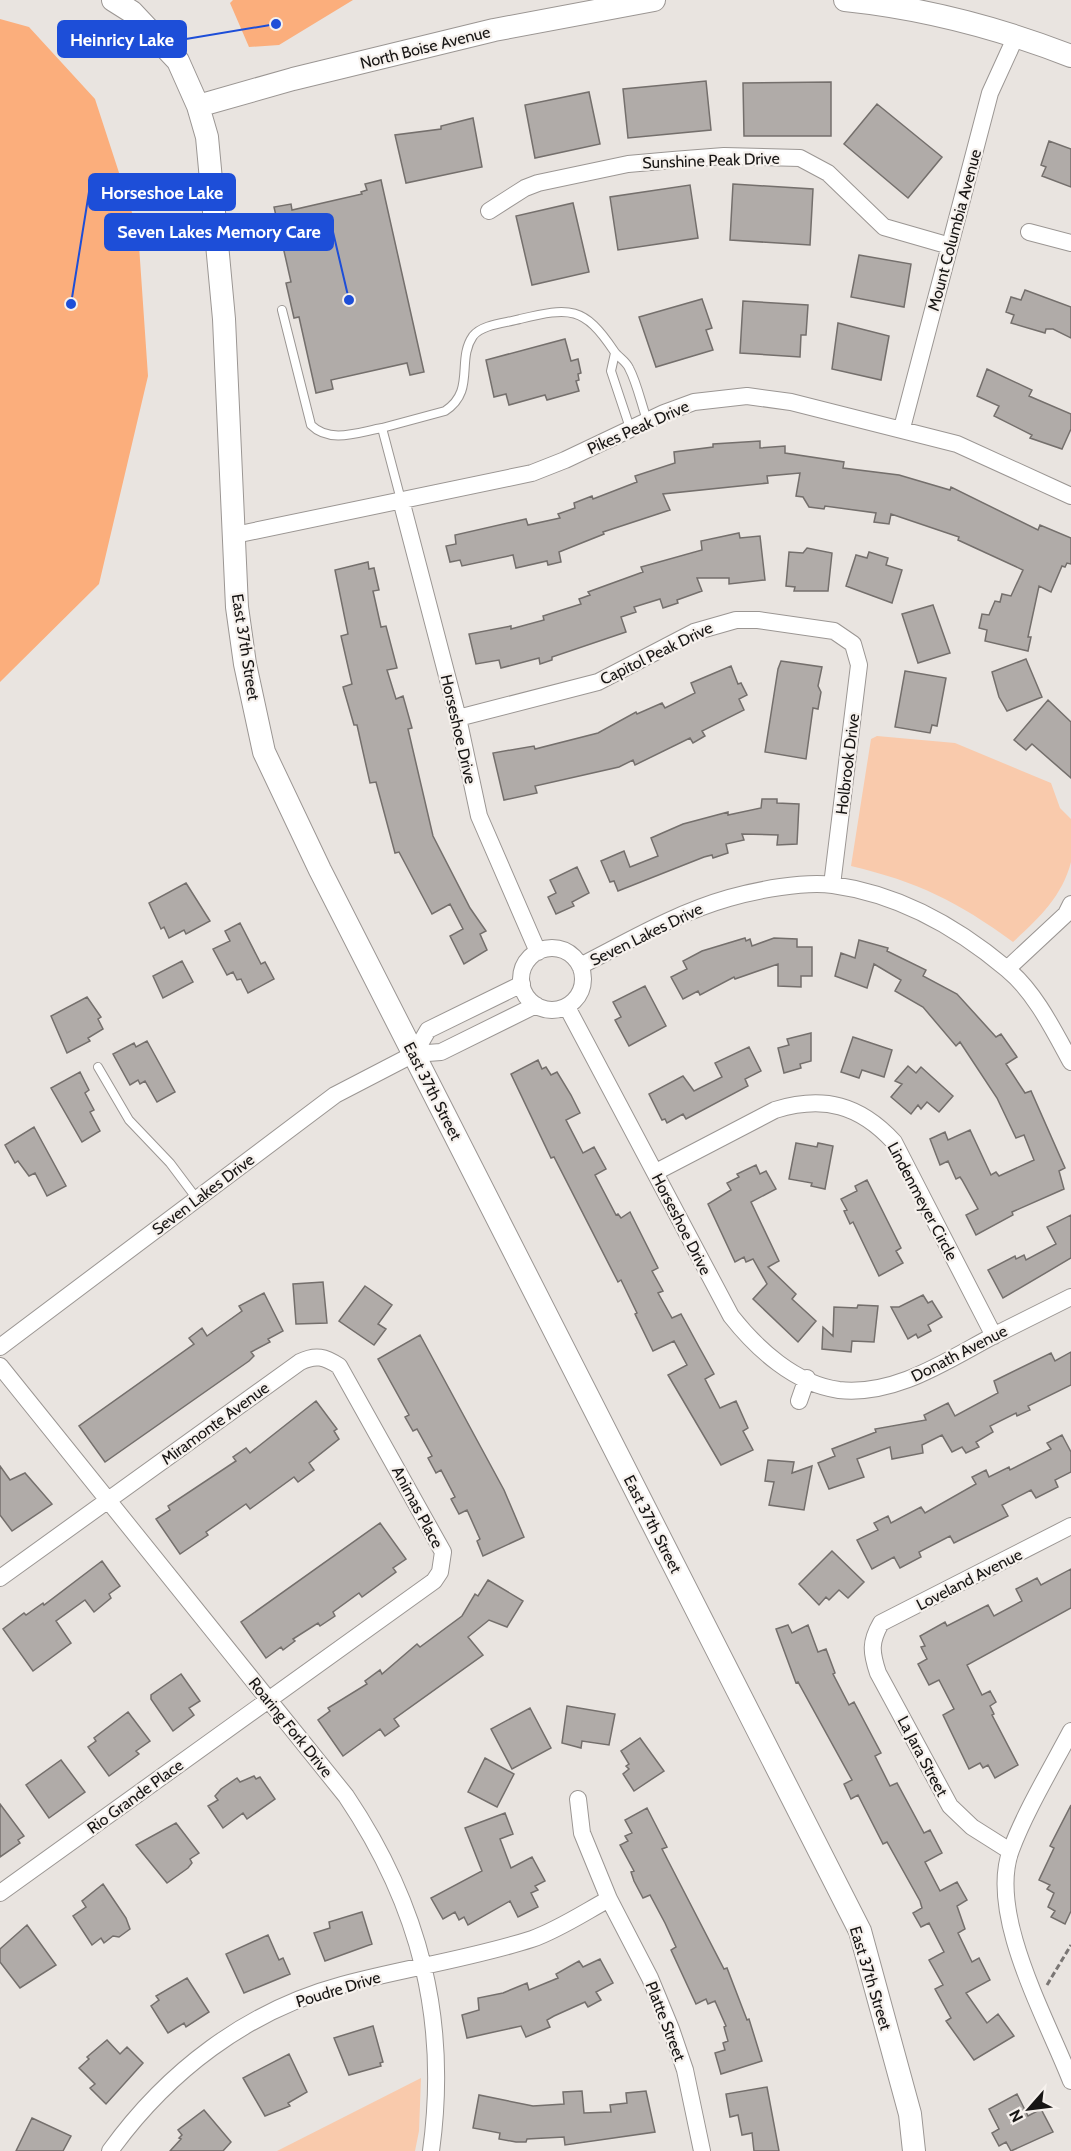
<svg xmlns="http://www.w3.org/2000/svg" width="1071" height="2151" font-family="Cabin,sans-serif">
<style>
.green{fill:#f9caac}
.water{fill:#fbae7c}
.building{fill:#b0aba8;stroke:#746f6c;stroke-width:1.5}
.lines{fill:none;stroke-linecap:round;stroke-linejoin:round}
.lane-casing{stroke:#9b9693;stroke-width:10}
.street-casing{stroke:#9b9693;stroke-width:18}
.secondary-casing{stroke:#9b9693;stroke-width:24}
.path{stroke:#7a7674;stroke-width:3;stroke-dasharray:6 3;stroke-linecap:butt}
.lane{stroke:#fff;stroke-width:8}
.street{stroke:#fff;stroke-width:16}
.secondary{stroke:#fff;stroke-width:22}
.labels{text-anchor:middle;stroke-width:4.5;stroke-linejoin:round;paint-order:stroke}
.street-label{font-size:16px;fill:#171514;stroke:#f6f1ed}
.leader{fill:none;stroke:#1d4ed8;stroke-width:2}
.callout-dot{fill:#1d4ed8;stroke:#f6f1ed;stroke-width:2}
.callout{fill:#1d4ed8;stroke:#1d4ed8;stroke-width:2}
.callout-label{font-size:18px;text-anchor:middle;font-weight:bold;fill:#fff}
</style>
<rect width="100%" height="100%" fill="#e9e4e0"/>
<!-- green -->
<path class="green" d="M877 736 955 743 1051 783 1060 808 1071 819C1071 833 1071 850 1071 862 1062 897 1038 919 1013 942 957 901 918 882 851 866L871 739Z
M421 2078 419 2131 415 2151H277Z"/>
<!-- water -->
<path class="water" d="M233 0H353L279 45 249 47 230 3Z
M0 19 29 27 95 99 138 231 148 376 99 584 0 682Z"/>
<!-- building -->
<path class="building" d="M706 81 711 130 628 138 623 89Z
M831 82V136H744L743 83Z
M589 92 600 144 535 158 525 105Z
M877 104 942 157 908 198 844 144Z
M473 118 482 167 406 183 395 135 441 129V126Z
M1049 141 1071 149V187L1042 176 1046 167 1041 165Z
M381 180 424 372 410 375 407 363 331 380 333 389 316 393 299 317 294 318 286 283 291 282 274 207 291 204 292 210 362 194 361 192 367 190 365 184Z
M733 184 813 189 810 245 730 240Z
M690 185 698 238 618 250 610 197Z
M573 203 589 272 532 285 516 216Z
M859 255 911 264 904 307 851 297Z
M1025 290 1071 307V338L1053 329H1046L1045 333 1011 323 1014 315 1006 312 1011 297 1021 300Z
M702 299 712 328 706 330 713 350 656 367 639 317Z
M743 301 808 305 806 335H801L800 357 740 353Z
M838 323 889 336 881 380 832 369Z
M565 339 571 361 578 359 581 373 578 374 579 380 576 381 579 391 547 400 545 395 509 405 506 394 494 397 486 360Z
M987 369 1032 390 1029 396 1071 414V429L1062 449 1030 438 1032 435 994 416 999 406 977 396Z
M760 441V448L785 446V453L844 462 843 468 899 475 950 490 951 487 1038 530 1040 525 1071 538V564L1067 563 1065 567 1062 566 1051 592 1039 586 1028 637H1031L1028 651 985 641 987 630 979 628 982 614 989 615 995 601 1000 602 1002 594 1011 596 1023 570 958 540 959 537 891 514 889 524 874 522 876 513 825 506 824 509 809 507 803 497 796 496 800 473 767 476 768 483 663 494 670 510 603 532 604 534 559 552 561 562 548 565 547 561 516 568 513 555 462 566 460 560 450 562 446 546 456 544 455 535 526 519 528 525 560 518 558 514 575 508 574 503 592 496 593 499 637 482 635 476 675 463 674 452 713 447V444Z
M739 533 740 538 760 536 765 580 729 584V578H697L702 591 677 600 678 603 663 608 660 599 634 607 636 612 621 617 626 632 552 657V660L540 664 539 658 501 668 499 660 476 664 469 634 511 626V629L544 620 543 616 581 604 579 599 590 595 588 592 643 572 641 567 702 550 701 541Z
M807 548 832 553 828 591H794L795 587 786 586 789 552 803 553Z
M869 552 888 558 886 565 902 570 892 603 846 586 856 555 867 558Z
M368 562 369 569 374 568 379 590 373 591 381 627 386 626 397 668 387 670 396 699 403 696 412 728 408 729 433 836 470 908 486 931 480 934 487 950 464 964 450 936 463 929 450 904 432 914 399 852 395 853 376 782 370 783 357 725H354L343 687 352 684 341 636 348 634 335 570Z
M933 605 950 653 918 663 902 614Z
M1026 659 1042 697 1007 711 999 697 992 672Z
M781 661 822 667 818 686 821 692 818 709 813 708 806 759 765 752 778 669Z
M731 666 738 684 741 683 747 695 739 699 744 710 702 731 705 736 693 743 690 738 635 765 633 760 619 767 535 786 537 793 504 800 493 753 534 746 535 749 598 733 636 712 637 714 662 703 665 708 695 693 691 683Z
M905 671 946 678 937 726 932 725 930 733 895 727Z
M1048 700 1071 722V778L1032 744 1026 750 1014 740Z
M762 799H777V803L799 804 797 844 777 845 778 835 742 834 744 840 726 844 728 853 713 858 712 855 704 857 618 891 614 881 610 882 601 861 624 851 630 867 658 856 651 838 683 824 728 812V815L761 808Z
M577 867 589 893 572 902 574 906 556 914 548 897 556 893 550 880Z
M186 883 210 921 186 934 184 930 169 938 164 927 161 929 149 903Z
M240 923 261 964 265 962 274 979 248 993 241 979 237 980 233 972 227 975 213 949 230 941 225 931Z
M745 938 746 941 750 939 752 946 774 938 797 939V947H812V976H801V987L778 986V964L735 979 734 977 700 995 698 991 683 999 671 977 687 969 683 961 702 951Z
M859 940 888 948 887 951 926 970 923 976 957 994 996 1037 1001 1034 1017 1057 1006 1064 1025 1093 1031 1091 1065 1168 1059 1171 1064 1189 1012 1212 1013 1215 976 1235 966 1215 978 1209 962 1180 960 1177 956 1179 948 1161 940 1165 930 1139 945 1132 948 1140 970 1130 991 1175 996 1172 999 1176 1034 1160 1024 1135 1016 1138 997 1098 960 1042 956 1046 923 1007 895 991 901 980 874 964 867 988 835 976 841 953 855 958Z
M182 961 193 982 163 998 153 976Z
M645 986 666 1026 629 1046 615 1020 621 1017 613 1002Z
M87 997 101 1017 98 1019 103 1029 88 1038 90 1041 67 1053 51 1016Z
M811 1033V1061L800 1064 801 1068 784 1073 778 1048 789 1045 787 1039Z
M853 1037 892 1050 884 1077 862 1070 859 1078 841 1072Z
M147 1041 175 1092 157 1102 145 1081 140 1084 138 1080 130 1085 113 1054 134 1043 136 1047Z
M749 1047 761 1071 745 1079 748 1086 686 1119 683 1114 667 1123 665 1119 662 1120 649 1094 683 1076 694 1091 722 1077 715 1063Z
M538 1060 542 1069 546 1067 551 1075 557 1072 571 1095 580 1113 566 1120 583 1153 594 1147 606 1169 595 1175 616 1215 618 1214 621 1218 630 1212 658 1268 652 1271 663 1291 658 1293 672 1318 681 1314 699 1347 714 1374 705 1379 720 1408 736 1401 748 1428 743 1431 753 1450 721 1465 668 1375 687 1365 674 1341 653 1351 635 1314 637 1313 621 1280 618 1282 554 1157 551 1158 511 1074Z
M908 1066 916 1073 921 1067 953 1096 939 1112 927 1102 921 1109 918 1105 911 1114 891 1097 902 1084 895 1081Z
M80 1072 89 1090 85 1093 94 1110 90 1112 100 1131 82 1142 51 1088Z
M34 1127 66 1186 47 1196 35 1173 29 1176 18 1161 15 1163 5 1145Z
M796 1143 817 1147 818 1143 833 1146 825 1189 811 1186 812 1183 789 1179Z
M756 1165 760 1174 766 1171 776 1189 751 1202 779 1261 768 1267 796 1294 792 1299 816 1321 798 1342 753 1299 767 1284 753 1259 746 1262 744 1257 735 1262 708 1204 731 1190 727 1183 739 1177 737 1174Z
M867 1180 901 1248 896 1251 903 1263 879 1276 853 1222 850 1224 844 1211 847 1210 841 1199 857 1191 855 1186Z
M1071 1215V1258L1003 1298 988 1270 1015 1256 1016 1259 1024 1255 1026 1260 1056 1244 1047 1227Z
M323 1282 327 1323 296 1324 293 1284Z
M365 1286 392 1305 378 1324 386 1329 374 1345 339 1321Z
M264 1293 283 1331 268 1339 270 1342 251 1352 254 1356 249 1361 105 1462 79 1426 194 1344 189 1338 202 1328 207 1336 242 1311 239 1306Z
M923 1295 928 1303 932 1301 942 1317 928 1325 931 1331 918 1338 916 1334 908 1339 891 1307H899Z
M858 1305 878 1306 874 1342 852 1341 851 1352 822 1349 823 1327 833 1336 834 1307 857 1308Z
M420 1335 504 1490 524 1537 483 1556 477 1541 480 1539 467 1510 459 1514 451 1499 455 1497 441 1470 436 1473 428 1458 432 1456 417 1429 413 1431 405 1417 409 1415 378 1359Z
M1071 1352V1385L1028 1406 1030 1410 1017 1416 1016 1413 990 1426 993 1432 976 1442 979 1447 966 1453 962 1447 952 1452 942 1435 922 1445 923 1453 892 1459 890 1447 857 1459 864 1477 829 1489 818 1463 835 1456 832 1449 876 1432 875 1429 926 1420 924 1415 948 1403 955 1416 998 1393 994 1381 1051 1353 1055 1361Z
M316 1401 337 1429 334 1431 339 1439 309 1463 314 1470 298 1482 294 1477 250 1509 246 1504 206 1532 208 1535 180 1554 156 1519 170 1510 168 1506 236 1461 233 1457 246 1448 250 1453Z
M1062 1435 1071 1452V1472L1055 1480 1058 1487 1036 1498 1031 1490 1002 1505 1008 1516 954 1543 950 1536 919 1552 921 1557 900 1568 894 1557 872 1569 857 1540 878 1530 874 1523 888 1516 891 1523 921 1507 925 1513 976 1484 972 1477 986 1470 989 1477 1009 1467 1010 1470 1051 1449 1047 1443Z
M768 1460 794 1462 792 1473 812 1466 804 1510 769 1505 774 1482 765 1481Z
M0 1466 10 1480 25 1473 52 1504 12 1531 0 1515Z
M380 1523 406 1559 393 1568 396 1572 362 1597 359 1593 333 1612 335 1616 320 1626 318 1623 293 1639 295 1641 283 1650 281 1647 266 1658 241 1622Z
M832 1551 864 1582 848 1598 839 1590 829 1600 826 1597 819 1605 799 1584Z
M102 1561 120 1586 109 1594 111 1598 94 1612 85 1600 56 1621 71 1643 33 1671 3 1629 24 1613 26 1615 43 1603 44 1605Z
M1071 1569V1608L967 1665 982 1695 990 1691 996 1702 990 1706 994 1714 992 1715 1018 1765 995 1778 988 1765 983 1768 980 1763 969 1769 943 1715 954 1709 939 1680 929 1685 918 1664 927 1659 921 1647 925 1646 920 1636 945 1622 947 1626 988 1605 994 1616 1022 1601 1016 1589 1037 1578 1041 1585Z
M488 1580 523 1601 507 1627 489 1620 468 1637 483 1655 394 1719 399 1726 385 1736 380 1729 343 1756 318 1720 330 1711 328 1708 367 1684 365 1681 380 1670 382 1674 417 1644 420 1647 462 1616 475 1594 478 1596Z
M788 1625 792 1633 808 1625 818 1652 826 1649 835 1673 833 1674 849 1705 854 1702 881 1753 875 1756 890 1786 897 1783 924 1833 930 1830 942 1853 925 1862 940 1891 957 1882 967 1900 957 1906 965 1929 958 1933 972 1962 979 1958 990 1980 966 1993 987 2023 998 2014 1014 2036 974 2060 946 2021 951 2018 935 1989 943 1985 929 1960 944 1952 929 1923 921 1927 913 1913 922 1908 920 1901 887 1842 883 1844 858 1795 851 1799 844 1784 852 1780 798 1682 796 1683 776 1629Z
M181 1674 200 1701 189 1708 194 1715 173 1731 151 1699V1695Z
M567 1706 615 1714 609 1745 582 1741 581 1748 562 1743Z
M530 1708 551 1748 512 1769 491 1729Z
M128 1712 150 1741 136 1751 139 1754 109 1776 88 1747 96 1741 94 1738Z
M640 1738 664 1771 634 1791 623 1774 629 1769 626 1766 629 1764 621 1751Z
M485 1758 514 1774 497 1807 468 1792Z
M61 1760 85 1792 49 1818 26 1785Z
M254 1776 256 1779 260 1777 275 1799 247 1819 243 1813 223 1828 208 1806 218 1800 215 1796 221 1789 237 1778 240 1782Z
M0 1804 24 1836 18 1840 20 1843 0 1857Z
M1071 1805V1911L1065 1924 1051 1917 1055 1911 1048 1907 1054 1893 1047 1889 1050 1885 1039 1880 1054 1848 1050 1846Z
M647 1808 667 1847 662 1849 724 1969 727 1968 747 2020 749 2019 762 2061 721 2074 715 2053 725 2050 723 2043 728 2041 724 2027 726 2026 715 2001 708 2004 706 1999 696 2004 671 1950 676 1947 665 1923 650 1895 643 1898 634 1881 631 1872 634 1871 620 1845 628 1841 625 1836 632 1833 625 1820Z
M505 1813 513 1834 500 1839 511 1868 532 1857 545 1881 535 1886 538 1890 531 1893 538 1907 518 1917 510 1901 468 1925 464 1917 459 1920 455 1912 443 1919 431 1898 482 1871 465 1828Z
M176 1823 199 1853 190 1859 192 1863 188 1868 167 1883 136 1845Z
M103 1884 126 1918 130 1929 119 1937 113 1936 104 1943 101 1938 92 1945 73 1916 86 1907 82 1901Z
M362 1912 372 1944 325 1961 314 1933 330 1928 329 1922Z
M27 1925 56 1965 20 1988 0 1962V1949Z
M268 1935 279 1960 283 1958 290 1974 244 1993 226 1954Z
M600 1959 613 1983 596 1992 601 2000 588 2007 585 2002 554 2016 547 2020 550 2027 526 2037 521 2026 467 2038 462 2015 479 2010 478 1998 503 1993 527 1983 529 1990 558 1978 556 1974 579 1961 583 1967Z
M187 1978 209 2012 186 2027 184 2023 168 2033 151 2006 159 2000 156 1996Z
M373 2026 383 2062 380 2063 381 2066 349 2075 334 2038Z
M107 2040 120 2054 127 2047 143 2063 106 2104 90 2088 95 2084 79 2068 89 2059 87 2057Z
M289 2054 307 2092 288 2103 290 2106 265 2116 243 2078Z
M767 2087 779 2151H754L752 2133 742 2135 738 2115 730 2117 726 2094Z
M582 2091 584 2113 611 2112 610 2105 627 2103 626 2093 646 2091 655 2132 565 2145 564 2137 527 2139 526 2142H516L499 2139 500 2133 473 2128 479 2095 533 2106 564 2104 563 2092Z
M1017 2094 1028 2116 1041 2109 1053 2132 1011 2151 1006 2142 999 2146 992 2133 999 2129 989 2109Z
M204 2110 231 2142 223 2151H170L181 2139 179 2138 182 2135 178 2130Z
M32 2118 71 2136 63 2151H16Z"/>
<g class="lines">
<defs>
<path id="lane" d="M282 310 311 425C330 444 359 432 382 428
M615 353 611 371 630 428
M401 500 382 428 445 411C476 391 456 360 473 336 482 324 507 323 520 319 570 307 584 306 614 351 618 357 626 361 629 368 637 383 641 403 647 420
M98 1067 129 1120 170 1163 197 1199"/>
<path id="street" d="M489 211 525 188 538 183 628 164 673 160 724 156 800 158 828 173 884 227 950 246
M1029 232 1071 243
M902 428 990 93 1016 36
M401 500 458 718 479 816 538 952
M235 535 532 473 565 460 664 413 694 402 747 396 791 402 957 444 1071 496
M458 718 598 682 694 632 736 620H758L834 631 853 644 859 665 832 885
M521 979a31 31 0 1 1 62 0a31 31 0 1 1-62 0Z
M580 966C629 941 676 913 729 898 757 890 804 881 833 885 898 894 957 927 1007 969 1035 992 1054 1031 1071 1062
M1007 969 1066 914 1071 904
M567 1007 731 1316C757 1349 795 1384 839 1390 895 1396 946 1361 993 1336 1019 1323 1045 1310 1071 1297
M414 1054 428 1030 522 984
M656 1172 775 1110C824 1095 860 1105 894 1142L994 1336
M0 1347 335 1095 414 1054 441 1052 536 1005
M0 1366 346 1796C420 1906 449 2020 431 2151
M799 1401 807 1378
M0 1578 300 1362C316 1354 325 1357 339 1366L443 1552 440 1572 434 1581 0 1893
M1071 1731C1052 1767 1025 1812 1011 1850 987 1914 1047 2019 1071 2081
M578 1799 582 1833 609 1899 650 1978 671 2029 685 2070 702 2151
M1010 1851 972 1827 950 1806 878 1673C871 1652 870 1642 881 1623L1071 1526
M110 2151C167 2072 246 2011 342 1985 405 1968 470 1959 532 1939 558 1930 585 1912 609 1899"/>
<path id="secondary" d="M113 0 132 12 178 61 198 106 207 137 224 319 237 607 245 664 264 752 320 870 860 1931 910 2114 914 2151
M845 0C922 8 999 28 1071 56
M198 106 293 79 494 30 654 0"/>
</defs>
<!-- lane casing -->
<use href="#lane" class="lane-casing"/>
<!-- street casing -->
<use href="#street" class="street-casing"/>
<!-- secondary casing -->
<use href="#secondary" class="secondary-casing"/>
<!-- path -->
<path class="path" d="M1047 1985 1071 1945"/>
<!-- lane -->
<use href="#lane" class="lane"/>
<!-- street -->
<use href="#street" class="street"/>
<!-- secondary -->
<use href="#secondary" class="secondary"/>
</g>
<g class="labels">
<!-- street labels -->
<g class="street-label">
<text transform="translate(425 47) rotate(-14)" y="6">North Boise Avenue</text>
<text transform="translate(711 160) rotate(-2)" y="6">Sunshine Peak Drive</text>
<text transform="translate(954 230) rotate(-75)" y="6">Mount Columbia Avenue</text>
<text transform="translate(638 427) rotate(-24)" y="6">Pikes Peak Drive</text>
<text transform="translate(246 647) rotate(81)" y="6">East 37th Street</text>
<text transform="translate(656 653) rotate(-26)" y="6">Capitol Peak Drive</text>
<text transform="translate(459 729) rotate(77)" y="6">Horseshoe Drive</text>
<text transform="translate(847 764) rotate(-83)" y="6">Holbrook Drive</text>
<text transform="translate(646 934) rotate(-26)" y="6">Seven Lakes Drive</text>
<text transform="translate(433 1091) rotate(63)" y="6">East 37th Street</text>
<text transform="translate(203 1194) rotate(-37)" y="6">Seven Lakes Drive</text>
<text transform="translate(923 1201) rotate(62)" y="6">Lindenmeyer Circle</text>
<text transform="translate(682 1224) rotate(63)" y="6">Horseshoe Drive</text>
<text transform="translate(959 1353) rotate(-27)" y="6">Donath Avenue</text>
<text transform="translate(215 1423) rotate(-36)" y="6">Miramonte Avenue</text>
<text transform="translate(418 1507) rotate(62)" y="6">Animas Place</text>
<text transform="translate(653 1524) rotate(63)" y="6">East 37th Street</text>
<text transform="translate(969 1579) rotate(-27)" y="6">Loveland Avenue</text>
<text transform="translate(291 1727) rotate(51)" y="6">Roaring Fork Drive</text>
<text transform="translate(923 1756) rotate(62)" y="6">La Jara Street</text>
<text transform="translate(135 1796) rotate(-36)" y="6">Rio Grande Place</text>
<text transform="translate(871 1978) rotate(73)" y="6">East 37th Street</text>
<text transform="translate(338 1989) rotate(-17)" y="6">Poudre Drive</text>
<text transform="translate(666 2021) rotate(69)" y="6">Platte Street</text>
</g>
</g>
<!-- callouts -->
<path class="leader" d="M276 24L186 39M71 304L89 192M349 300L333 232"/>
<g class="callout-dot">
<circle cx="276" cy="24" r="6"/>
<circle cx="71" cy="304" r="6"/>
<circle cx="349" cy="300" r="6"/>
</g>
<g class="callout">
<rect x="58" y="21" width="128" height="36" rx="6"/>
<rect x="89" y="174" width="146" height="36" rx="6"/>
<rect x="105" y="214" width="228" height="36" rx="6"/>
</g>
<g class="callout-label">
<text x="122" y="46">Heinricy Lake</text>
<text x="162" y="199">Horseshoe Lake</text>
<text x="219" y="238">Seven Lakes Memory Care</text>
</g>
<!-- north arrow -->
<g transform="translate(1029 2109) rotate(242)" stroke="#f6f1ed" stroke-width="4.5" paint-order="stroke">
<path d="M0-4.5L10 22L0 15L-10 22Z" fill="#171514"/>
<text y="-9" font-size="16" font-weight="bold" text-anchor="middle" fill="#171514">N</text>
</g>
</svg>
